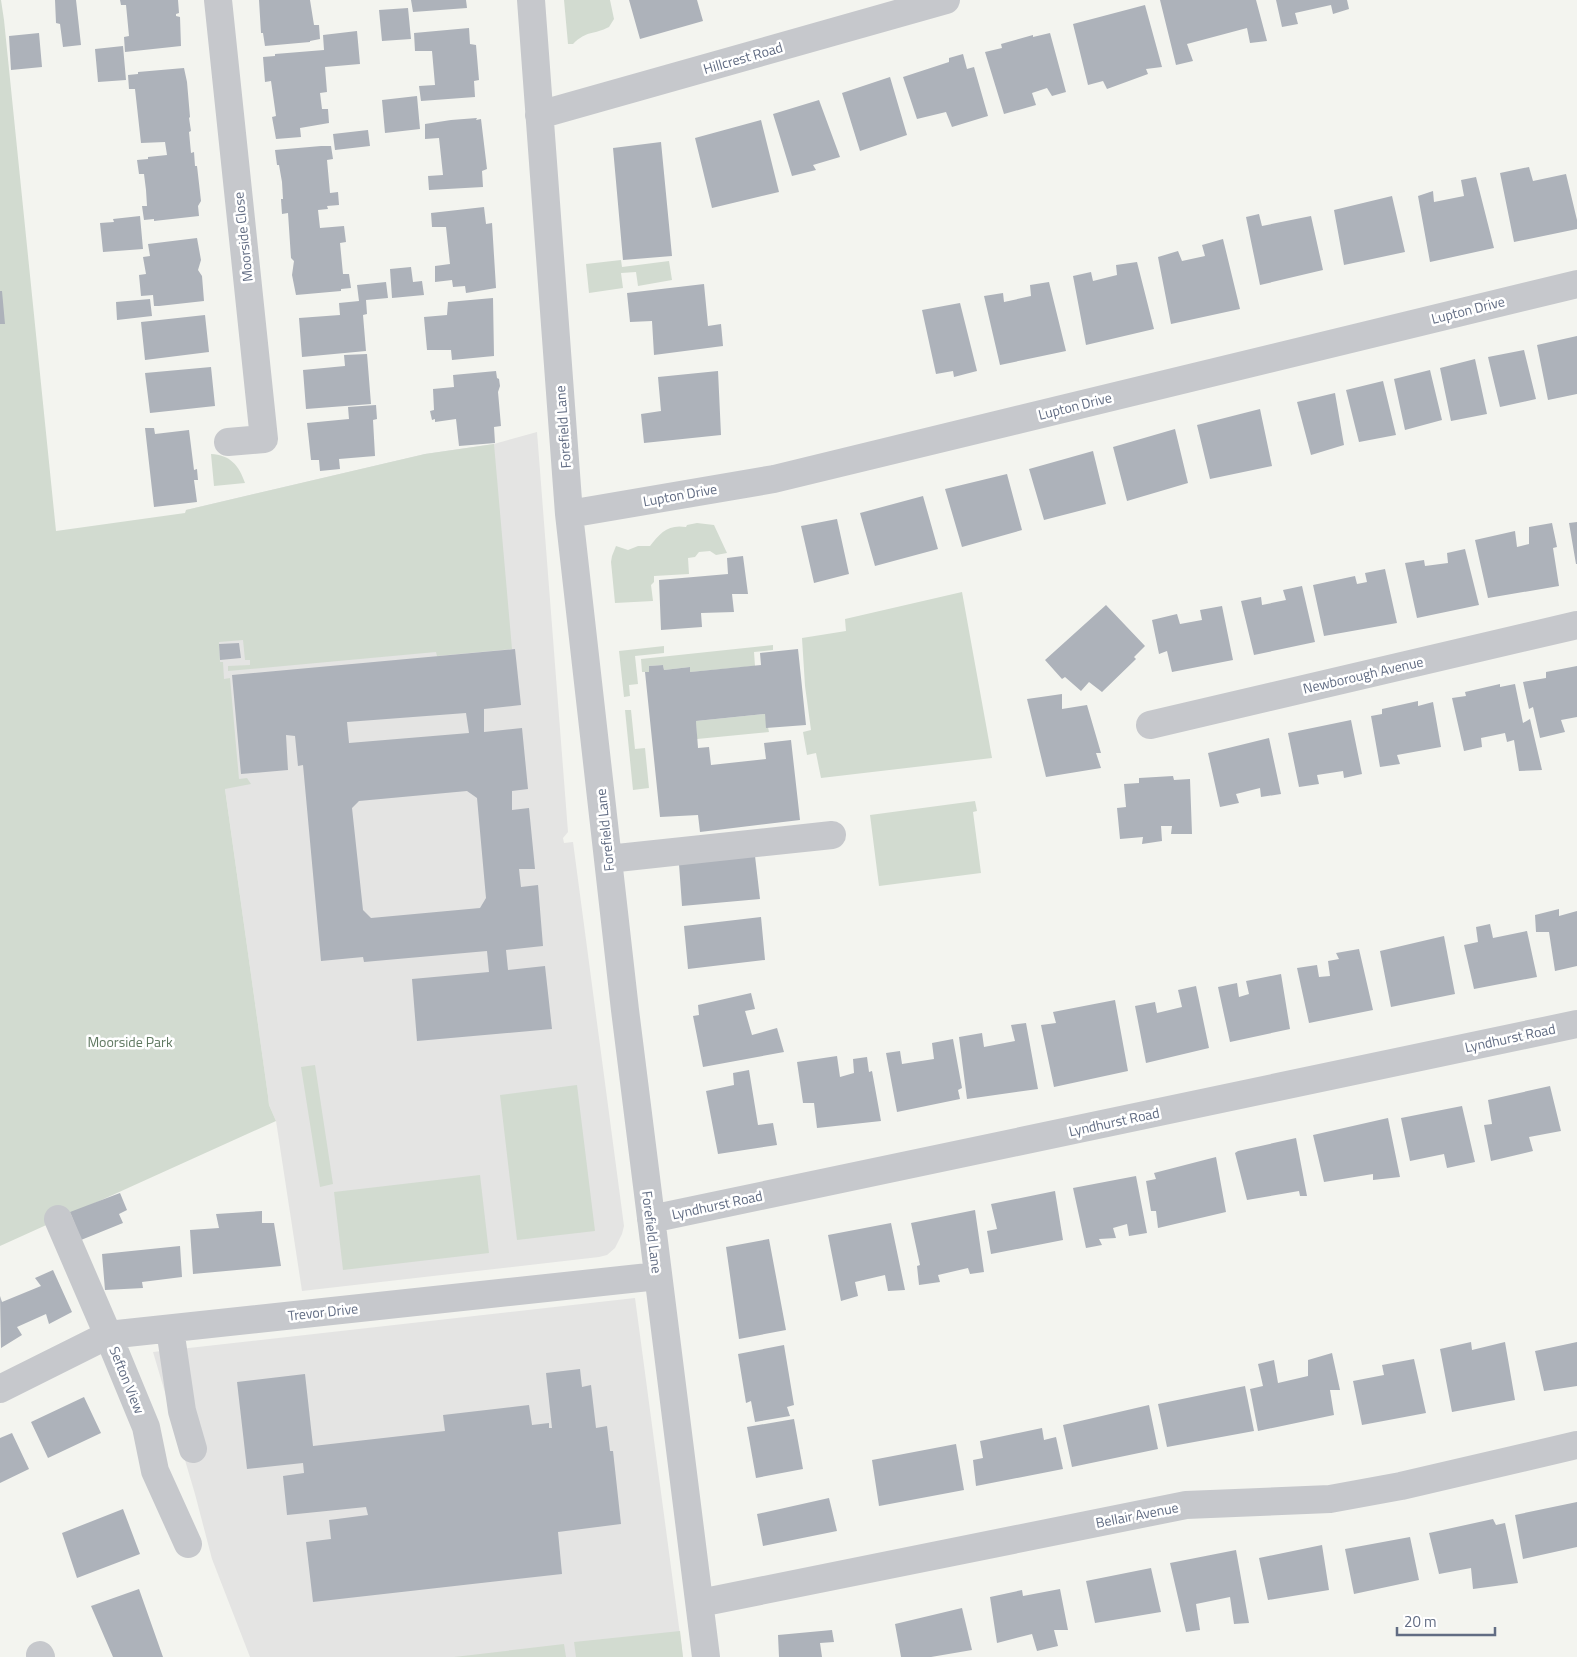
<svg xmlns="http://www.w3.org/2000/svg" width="1577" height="1657" font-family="'Titillium Web',sans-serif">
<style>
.built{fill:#e4e4e3}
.green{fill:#d2dbd0}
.building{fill:#adb2ba;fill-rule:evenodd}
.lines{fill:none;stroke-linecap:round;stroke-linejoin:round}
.minor{stroke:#c6c8cc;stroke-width:28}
.labels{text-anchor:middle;stroke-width:5;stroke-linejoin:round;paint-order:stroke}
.street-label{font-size:14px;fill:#616c83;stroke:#fff}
.park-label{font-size:14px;fill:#607961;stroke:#fff}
</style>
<rect width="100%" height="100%" fill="#f3f4ef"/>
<!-- built -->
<path class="built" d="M537 432 568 832 563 838 564 843 573 842 624 1226 622 1234 615 1248 607 1255 599 1257 302 1291 276 1121 269 1105 268 1096 186 510 425 454 494 444Z
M635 1298 683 1657H250L212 1559 195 1494 153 1352Z"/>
<!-- green -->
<path class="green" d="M0 0H1L4 20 56 531 185 513 186 510 425 454 494 444 512 649 437 656 436 652 228 671V666L250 665V660H245L243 640 219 642 220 662H223L224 679 230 678 239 779 247 778 251 784 225 789 268 1096 269 1105 276 1121 0 1246Z
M564 0H610L614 19 609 27C594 35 587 30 573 44H568Z
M621 260 622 267 669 261 672 280 638 286 636 272 621 273 623 288 589 293 586 264Z
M211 454C230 455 239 465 245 483L214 486Z
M697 523 714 525 727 553 716 555 710 551 699 552 695 557 688 558 689 574 654 576V582L651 585 653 601 615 603 611 562 612 556 616 546 628 550 638 546H650C660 533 668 524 686 527L687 525Z
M962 592 992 758 821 778 816 753 807 755 803 732 811 730 805 686 802 638 846 631 845 619Z
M773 645V650L754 652 755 666 690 672V667L664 670 663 665 649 666V672H642L641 659Z
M664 646V653L635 656 638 684 629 685 630 696 624 697 619 651Z
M625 710H631L635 749 645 748 649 788 633 790Z
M765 714 769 732 697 739 696 721Z
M975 801 977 811 973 812 981 873 879 886 870 815Z
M315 1065 333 1184 320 1187 301 1067Z
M577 1085 595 1231 517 1240 500 1095Z
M480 1175 489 1253 343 1270 334 1192Z
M680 1631 683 1657H576L574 1642Z
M564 1644 566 1657H454Z"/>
<!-- building -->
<path class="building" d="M55 0H76L81 45 63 47 60 24 56 23Z
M120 0H178L179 13 176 14V16L180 17 181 46 125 52 124 37 129 36 126 5H121Z
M259 0H310L314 25H319L320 39 310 41V42L265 46 263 33H261Z
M411 0H466L467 8 413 12Z
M629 0H697L703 21 640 39Z
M1160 0H1256L1267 41 1250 43 1247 28 1187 44 1193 61 1176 65Z
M1276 0H1347L1349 9 1333 14 1331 5 1295 13 1298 24 1282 27Z
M1145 5 1162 67 1146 69 1148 74 1107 89 1103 81 1088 85 1073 24Z
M408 8 411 39 382 41 379 10Z
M469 28 470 44 476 45 479 80 474 81 475 97 421 101 419 86 435 85 432 51H415L414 33Z
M357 31 360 64 325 67 327 92 320 93 322 109H328L329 123 300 128 301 137 276 139 272 117 276 116 271 81 265 82 263 57 275 56V54L324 50 323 35Z
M39 33 42 67 11 70 9 36Z
M1050 33 1066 92 1052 96 1047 88 1032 93 1036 105 1004 114 985 52 1002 48 1001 44 1033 35V37Z
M123 46 126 80 98 82 95 49Z
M963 54 967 69 974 67 988 116 952 127 946 112 917 119 903 77 949 62V58Z
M184 68 187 82 190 117 189 118 191 131 189 132 191 153 194 152 195 166H197L201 201 198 206 199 216 154 221V219L144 220 142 206H147L146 190 144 174H139L137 160 148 159V157L167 155 165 142 141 143 135 89H129L128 75 138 74V72Z
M890 77 907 135 860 151 842 93Z
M417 96 420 129 385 133 382 100Z
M819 100 840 157 813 165 816 170 792 176 773 114Z
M477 118 476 120 481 119 487 169 482 171 483 187 429 190 428 176 443 175 439 138 425 139V124L451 120Z
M761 120 779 192 712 208 695 138Z
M368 130 370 146 335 150 333 134Z
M661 142 672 256 623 260 613 148Z
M321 146H331L333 159 327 160 330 193 338 192 339 205 327 206 328 209 318 210 320 228 344 226 346 242 340 243 343 274H349L351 288 341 289V291L296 295 292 275 294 261 291 258 288 213 282 214 281 199H283L282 182 279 165H277L275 150Z
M1529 167 1533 181 1566 174 1577 220V229L1514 242 1500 173Z
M1476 177 1494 248 1430 262 1418 196 1433 191 1434 202 1464 196 1461 180Z
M1392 196 1405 252 1344 265 1334 210Z
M484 207 486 224 492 223 496 288 466 293 465 286 453 287 452 280 435 282V266L450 264 446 227H432L431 213Z
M1259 214 1262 226 1311 216 1323 270 1260 285 1246 217Z
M140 216 143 249 103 252 100 223 114 222 113 219Z
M197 238 201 260 198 270 202 276 204 301 159 306H154L153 295 141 296 139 275 146 274 143 257 150 256 148 244Z
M1223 239 1240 309 1171 324 1158 257 1178 251 1182 261 1205 256 1202 245Z
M1137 262 1154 329 1086 345 1073 276 1091 272 1093 281 1117 275 1116 265Z
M411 267 413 282 422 281 424 295 392 298 390 269Z
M386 282 388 298 366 300 367 314 363 315 366 351 302 357 299 318 340 315 339 303 359 301 357 285Z
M1049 282 1066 351 1000 365 984 296 1003 293 1004 302 1031 296 1030 285Z
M704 284 708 326 721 324 723 346 654 355 652 321 630 322 627 293Z
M0 291H2L5 324H0Z
M493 298 494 356 452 360 451 350H427L424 317 447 315 448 302Z
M150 299 152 316 117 320 116 302Z
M960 303 977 371 954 377 953 371 936 374 922 310Z
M205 315 209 352 145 360 141 322Z
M1577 336V394L1548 400 1537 345Z
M1524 350 1536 399 1500 407 1488 357Z
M367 354 371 404 306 409 303 370 345 366 344 355Z
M1475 359 1487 414 1451 421 1440 368Z
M211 367 215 406 150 413 145 373Z
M1430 370 1442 420 1405 430 1394 379Z
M496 371 497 378 499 379 500 386 498 392 501 426 494 427 495 443 459 446 456 419 435 422V419L432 420 430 411 434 410 433 389 454 387 453 375Z
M718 371 721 435 644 443 641 414 661 411 658 377Z
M1383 381 1396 435 1359 442 1346 390Z
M1335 393 1344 445 1311 455 1297 402Z
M376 405 377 419 373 420 375 456 339 459 340 469 320 471 319 460H311L307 423 349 419 348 407Z
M1260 409 1272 466 1210 479 1197 425Z
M145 428H154L155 434 189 430 194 470 197 469 198 480H194L197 502 154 507Z
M1175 429 1188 483 1127 501 1113 447Z
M1093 451 1106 504 1044 520 1029 469Z
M1007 474 1022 530 962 547 945 489Z
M923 496 938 549 875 566 860 513Z
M837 519 849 574 814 583 801 526Z
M1577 522V564H1576L1569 523Z
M1552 523 1557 547 1553 548 1559 586 1488 598 1475 540 1515 531 1517 547 1529 544V527Z
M1465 549 1479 605 1417 618 1405 563 1424 560 1425 566 1448 563 1447 553Z
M743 556 748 594H732L734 612 701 613 702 627 661 630 659 580 728 574 727 558Z
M1385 569 1397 623 1324 636 1313 585 1355 576 1357 584 1367 582 1365 573Z
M1302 586 1315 642 1254 655 1241 601 1261 597 1262 605 1286 600 1283 590Z
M1106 605 1145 646 1134 657 1136 659 1102 692 1089 682 1081 691 1065 677 1062 679 1045 660Z
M1222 606 1233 660 1172 672 1167 651 1159 654 1152 620 1177 614 1180 624 1202 620 1200 610Z
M239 643 241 658 220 660 219 644Z
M515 649 521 705 484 709V732L522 728 528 789 512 791V810L529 808 535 869H519L521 887 538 885 543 946 506 950 508 970 545 966 552 1029 417 1041 412 979 489 972 487 951 364 962 363 957 321 961 303 765 298 766 295 736 286 735 288 770 241 774 232 675ZM466 713 469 733 349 743 347 722ZM467 791 477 798 486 898 480 908 371 918 363 910 352 808 359 801Z
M798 649 806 725 766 728 765 714 696 721 698 748 709 747 711 765 766 759 764 743 791 740 800 820 700 832 698 815 660 817 645 672H649V666L663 665 664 670 690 667V672L761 665 760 653Z
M1577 666V717L1561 720 1565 732 1540 738 1533 707 1529 709 1523 682 1546 678V672Z
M1500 684V687L1515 684 1523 723 1530 719 1542 770 1519 771 1514 740 1507 742 1505 733 1481 738 1482 747 1464 751 1452 698 1466 696 1465 692Z
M1062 694V709L1087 705 1101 753H1096L1101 768 1046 777 1027 699Z
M1418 701V706L1433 702 1441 747 1397 755 1400 764 1380 767 1371 716 1382 714V709Z
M1351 720 1362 774 1344 778 1343 771 1317 775 1319 784 1299 787 1288 733Z
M1269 738 1281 794 1261 797 1260 788 1236 794 1239 803 1220 807 1208 753Z
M1173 776 1174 780 1190 779 1192 834H1171L1172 826H1161L1162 841 1142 844 1143 837 1120 839 1117 808 1126 807 1124 784 1139 783V778Z
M755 856 760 899 682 906 679 864Z
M1559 909V916L1577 911V966L1555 971 1549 932H1536L1535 915Z
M761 917 765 960 688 969 684 926Z
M1490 924 1493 938 1527 931 1537 977 1474 989 1464 945 1478 942 1476 927Z
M1444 936 1455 994 1391 1007 1380 951Z
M1359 949 1373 1010 1309 1023 1297 968 1317 965 1319 977 1330 976 1328 961 1339 959 1336 953Z
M1281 974 1290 1029 1230 1042 1218 987 1237 983 1239 997 1249 994 1246 981Z
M1196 986 1209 1048 1146 1063 1135 1006 1155 1002 1157 1013 1182 1007 1178 990Z
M751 993 755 1009 745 1011 752 1035 777 1028 784 1052 703 1067 693 1016 699 1015 698 1005Z
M1115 1000 1128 1071 1054 1087 1041 1025 1056 1023 1053 1012Z
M1026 1023 1038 1089 967 1099 959 1037 982 1033 984 1047 1015 1041 1011 1025Z
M953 1039 962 1088 958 1090 960 1099 897 1112 886 1053 900 1051 902 1064 934 1059 932 1043Z
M837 1056 840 1077 854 1073 853 1059 867 1057 869 1072 872 1071 881 1121 817 1128 814 1103H803L797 1062Z
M749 1070 758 1125 773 1123 777 1145 718 1154 706 1091 734 1085 733 1073Z
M1550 1086 1561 1131 1529 1137 1533 1151 1491 1161 1484 1125 1492 1124 1488 1100Z
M1462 1106 1475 1162 1447 1168 1444 1154 1410 1161 1401 1118Z
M1388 1118 1400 1177 1373 1180V1174L1324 1182 1313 1135Z
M1296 1138 1307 1196H1300L1299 1191 1247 1200 1235 1153 1238 1151Z
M1216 1157 1226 1212 1158 1228 1156 1211H1151L1146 1181 1156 1179 1154 1173Z
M1136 1176 1147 1233 1129 1236 1127 1224 1113 1228 1116 1238 1099 1239 1102 1245 1086 1248 1073 1188Z
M1055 1191 1063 1240 991 1254 987 1231 997 1229 991 1204Z
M120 1193 127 1210 119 1214 123 1223 81 1240 70 1212Z
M975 1210 984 1272 970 1274 968 1268 938 1275 940 1282 919 1285 917 1266 920 1265 911 1223Z
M262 1211V1223H274L281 1266 193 1274 190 1230 219 1228 216 1214Z
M891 1223 905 1290 888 1291 885 1275 855 1282 858 1296 841 1301 828 1235Z
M769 1239 786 1330 739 1339 726 1247Z
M180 1246 182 1277 142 1282 143 1288 105 1290 102 1254Z
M53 1270 72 1312 49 1324 46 1314 17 1327 22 1335 1 1348 0 1296 2 1302 41 1286 35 1278Z
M1471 1342 1472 1350 1505 1342 1515 1400 1452 1412 1440 1349Z
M1577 1342V1386L1544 1391 1535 1351Z
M784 1345 794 1405 787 1407 790 1416 755 1422 751 1401 746 1403 738 1354Z
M1332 1353 1340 1390H1330L1334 1415 1258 1431 1250 1389 1263 1386 1258 1364 1274 1360 1278 1383 1308 1376V1360Z
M1414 1359 1426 1413 1362 1425 1353 1381 1384 1375 1382 1365Z
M580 1369 582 1387 591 1385 596 1428 607 1426 610 1451H613L621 1524 558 1532 562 1574 313 1602 306 1542 331 1539 329 1520 368 1515 366 1507 287 1515 283 1476 304 1473 303 1463 247 1469 237 1382 305 1374 313 1446 445 1431 443 1415 529 1405 532 1425 549 1423V1428H552L546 1373Z
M1245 1386 1254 1431 1167 1447 1158 1404Z
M84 1397 101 1433 48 1458 31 1422Z
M1149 1405 1158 1449 1072 1467 1063 1425Z
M794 1419 803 1469 756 1478 747 1427Z
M1042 1428 1044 1440 1056 1437 1063 1469 976 1486 973 1460 983 1458 980 1441Z
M12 1433 29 1469 0 1483V1438Z
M956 1444 964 1490 879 1506 872 1460Z
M829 1498 837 1531 763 1546 757 1514Z
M1577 1502V1547L1523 1559 1515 1515Z
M123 1509 140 1554 77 1578 62 1533Z
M1493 1519 1496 1525 1505 1523 1518 1583 1473 1589 1471 1568 1439 1574 1429 1533Z
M1410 1537 1419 1580 1354 1594 1345 1549Z
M1322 1545 1329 1590 1268 1600 1259 1558Z
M1236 1550 1249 1623 1234 1624 1230 1597 1196 1604 1200 1630 1186 1632 1170 1563Z
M1151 1568 1161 1612 1095 1623 1086 1581Z
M139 1589 163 1657H113L91 1606Z
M1060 1589 1068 1630H1054L1058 1646 1037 1651 1032 1634 997 1643 990 1597 1022 1590 1023 1596Z
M962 1608 972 1650 931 1657H901L895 1624Z
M832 1630 834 1642 820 1643 822 1657H779L778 1635Z"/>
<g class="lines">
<!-- minor -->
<path class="minor" d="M218 0 264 439 228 442
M531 0 569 514 625 1010 706 1657
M539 115 946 0
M569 514 774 479 1577 284
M1150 725 1577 625
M608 859 832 835
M58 1219 108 1335 146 1427 155 1471 188 1544
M651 1219 1577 1024
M170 1329 182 1411 193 1449
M0 1389 108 1335 658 1276
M700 1603 1186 1505 1330 1499 1401 1486 1577 1445
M40 1655 41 1657"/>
</g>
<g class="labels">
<!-- street labels -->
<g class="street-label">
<text transform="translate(743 58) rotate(-16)" y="5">Hillcrest Road</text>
<text transform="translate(243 237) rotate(-96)" y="5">Moorside Close</text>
<text transform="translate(1468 310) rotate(-14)" y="5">Lupton Drive</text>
<text transform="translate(1075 406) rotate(-14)" y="5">Lupton Drive</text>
<text transform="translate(563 427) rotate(-94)" y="5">Forefield Lane</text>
<text transform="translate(680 495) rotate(-10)" y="5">Lupton Drive</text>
<text transform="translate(1363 675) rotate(-13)" y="5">Newborough Avenue</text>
<text transform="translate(605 830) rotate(-96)" y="5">Forefield Lane</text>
<text transform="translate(1510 1038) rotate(-12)" y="5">Lyndhurst Road</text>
<text transform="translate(1114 1122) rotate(-12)" y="5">Lyndhurst Road</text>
<text transform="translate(717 1205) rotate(-12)" y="5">Lyndhurst Road</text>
<text transform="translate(652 1232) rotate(83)" y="5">Forefield Lane</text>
<text transform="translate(323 1312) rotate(-6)" y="5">Trevor Drive</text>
<text transform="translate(127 1380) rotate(68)" y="5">Sefton View</text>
<text transform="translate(1137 1515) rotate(-11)" y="5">Bellair Avenue</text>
</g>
<!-- park labels -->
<g class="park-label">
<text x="130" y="1047">Moorside Park</text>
</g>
</g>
<!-- scale -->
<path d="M1397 1627v8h98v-8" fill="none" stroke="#616c83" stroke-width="2.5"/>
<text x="1404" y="1627" font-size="15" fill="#616c83" stroke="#ffffff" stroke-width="4" paint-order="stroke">20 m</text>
</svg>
